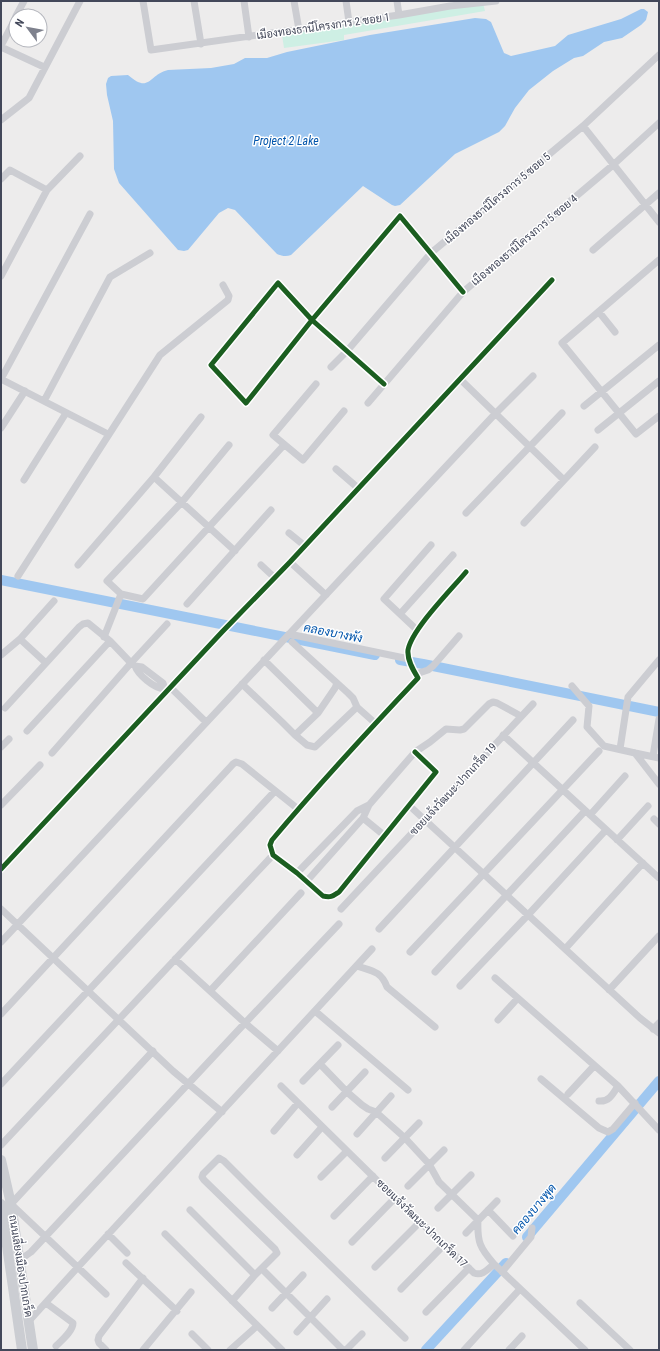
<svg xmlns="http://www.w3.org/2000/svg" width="660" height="1351" font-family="'Roboto Condensed',Sarabun,sans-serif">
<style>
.green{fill:#ceefe4}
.water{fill:#9fc7f0}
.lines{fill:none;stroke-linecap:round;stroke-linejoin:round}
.river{stroke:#9fc7f0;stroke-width:10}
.street{stroke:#cccdd2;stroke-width:7}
.secondary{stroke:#cbcdd2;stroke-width:10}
.cycleway-casing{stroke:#fff;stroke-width:8}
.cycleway{stroke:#1b5e20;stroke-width:5}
.labels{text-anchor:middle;stroke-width:3;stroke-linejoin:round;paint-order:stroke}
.street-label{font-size:11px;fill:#43485a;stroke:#fff}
.water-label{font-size:12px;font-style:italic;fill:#0356ac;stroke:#fff}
</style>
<rect width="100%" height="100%" fill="#edecec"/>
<!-- green -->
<path class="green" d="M483 3 485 11 344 35V40L284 48 282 35Z"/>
<!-- water -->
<path class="water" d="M641 9H644L648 12 646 20 641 25 622 38 604 42 583 56 574 58 553 71 529 90 515 108 505 126 499 132 455 154 400 205 395 206 392 205 363 186 291 255C286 257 282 256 277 254L235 210 228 208 219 213 188 250 184 251 178 250 119 183 114 169 113 121 107 95 106 84 108 78 111 76 128 75C150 94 148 75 168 70L211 68 234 64 245 58H267L287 52 370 35 475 18 486 19 491 22 504 53 511 56 555 46 568 35 621 19Z"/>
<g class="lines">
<!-- river -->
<path class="river" d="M1 580 375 655
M400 660 423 664 659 712
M527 1237 659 1081
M426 1350 506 1263"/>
<!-- street -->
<path class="street" d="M143 1 151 50 399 15 450 6 496 1
M194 1 201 44
M244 1 249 37
M294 1 299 30
M346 1 349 22
M397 1 399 15
M16 16 24 1
M1 46 16 17
M1 47 44 67
M1 120 29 98 80 1
M583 126 659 222
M1 179 10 170 47 190 80 156
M593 250 659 193
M659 260 562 343 636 434 659 416
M1 276 47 190
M599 312 615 332
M331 367 347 351 431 253 583 126 659 55
M1 379 90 214
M1 379 108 434
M460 379 564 480
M316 384 273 435 303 460 344 411
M384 384 312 320 278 283 211 365 246 403 312 320 400 216 463 292
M44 401 110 277 150 253
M368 403 463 292 613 165 659 123
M584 406 659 345
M1 428 25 391
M598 430 659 381
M229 445 182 502 107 581 121 594 143 599 284 445
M336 469 358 488
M154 477 235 551
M24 480 66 413
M466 513 562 413
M524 523 595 447
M289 533 305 546
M290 562 326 595
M78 565 154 477 201 417
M261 565 275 578
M18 576 160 355 228 300 229 296 223 285
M187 604 271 510
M400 614 453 555
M417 630 384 599 431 545
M289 634 409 659
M104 637 121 594
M20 639 46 663
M292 642 348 693 353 698 357 707 375 723
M1 655 20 639 54 601
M264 660 318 713
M135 666C138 675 154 688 164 689
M416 674 428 670 433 666 459 636
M242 684 282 722 295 735 307 745 315 747 357 707
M572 686 589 706 587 727 604 746 635 753 659 758
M171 688 206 722
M5 708 79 627 83 624 88 623 110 641 131 663 135 666 142 667 163 683 166 692
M27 731 110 641
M295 735 318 713 335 688 337 683
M503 735 659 878
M1 747 9 739
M620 749 628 697 659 660
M415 752 436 772 339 892C333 896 331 898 323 896L297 873 273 855 270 845 272 840C319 784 368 731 418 678 413 670 407 660 408 650 412 629 451 590 466 572
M52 753 131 663 167 624
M635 753 659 784
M653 756 659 719
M1 805 40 765
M413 809 640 1018 659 1033
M590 815 625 776
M363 818 385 836
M654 819 659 824
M617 840 648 806
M1 869 222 632 290 562 552 280
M297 873 357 811 369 805
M306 882 363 818 369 805 415 752 430 742 446 729 460 730 464 729 489 704 493 702 497 703 519 715
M1 909 173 1071 222 1112
M341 909 533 704
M379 929 573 720
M1 942 495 414 533 376
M565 949 643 863
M410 952 599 751
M175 959 245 1023 278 1051
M357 966C372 971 381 971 387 987L435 1027
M435 972 585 811
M495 978 618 1086 659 1130
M460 986 528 915 606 830
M609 990 659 936
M210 991 301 893
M315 1011 408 1090
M1 1014 233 764 236 762 242 764 298 809
M498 1020 517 999
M653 1029 659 1023
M320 1064 347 1092 362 1105 368 1109 376 1112 405 1138 429 1164 439 1182 478 1220C477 1242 480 1248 494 1264
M541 1079 599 1128 608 1132 613 1129 635 1103
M303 1081 338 1045
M1 1084 275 791
M281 1086 395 1198 474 1273C482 1276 487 1270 494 1264L585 1350
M568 1094 594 1066
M599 1101C609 1102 613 1094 618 1086
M332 1107 365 1072
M274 1131 298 1103
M357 1134 391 1096
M1 1145 273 855
M297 1155 322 1127
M385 1158 419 1123
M321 1177 347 1151
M408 1186 444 1150
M438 1208 471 1175
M190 1210 255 1275
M488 1210 513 1236
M334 1216 373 1176
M466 1233 497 1201
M108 1234 127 1253
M165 1234 282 1350
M352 1242 395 1198
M20 1258 24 1257 31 1252 245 1023 339 924
M126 1263 177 1311
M375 1267 420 1222
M262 1269 343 1350
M502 1272 531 1237 532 1228
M401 1289 444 1245
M106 1294 11 1204 153 1051
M232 1301 255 1275 277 1253 275 1249 204 1180 202 1177 203 1174 219 1158 224 1161 262 1199 405 1338
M46 1303 73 1323C73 1331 62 1340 56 1346
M580 1303 630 1350
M272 1308 303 1275
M426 1312 469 1268
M29 1321 78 1267 372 949
M297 1332 327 1299
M192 1334 208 1350
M106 1350 99 1343 98 1340 99 1336 143 1278
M143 1350 191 1292
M230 1350 257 1326
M346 1350 362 1334
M464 1350 520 1289
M509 1350 522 1336"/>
<!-- secondary -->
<path class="secondary" d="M1 1160 11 1204 33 1350
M1 1204 22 1350"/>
<defs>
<path id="cycleway" d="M384 384 312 320 278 283 211 365 246 403 312 320 400 216 463 292
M415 752 436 772 339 892C333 896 331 898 323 896L297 873 273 855 270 845 272 840C319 784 368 731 418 678 413 670 407 660 408 650 412 629 451 590 466 572
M1 869 222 632 290 562 552 280"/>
</defs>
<!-- cycleway casing -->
<use href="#cycleway" class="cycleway-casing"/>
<!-- cycleway -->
<use href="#cycleway" class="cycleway"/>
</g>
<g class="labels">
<!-- street labels -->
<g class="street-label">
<text transform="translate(323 26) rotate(-8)" y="4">เมืองทองธานีโครงการ 2 ซอย 1</text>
<text transform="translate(497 198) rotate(-40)" y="4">เมืองทองธานีโครงการ 5 ซอย 5</text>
<text transform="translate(524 240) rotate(-40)" y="4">เมืองทองธานีโครงการ 5 ซอย 4</text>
<text transform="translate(453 789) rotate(-47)" y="4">ซอยแจ้งวัฒนะ-ปากเกร็ด 19</text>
<text transform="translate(422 1223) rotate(44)" y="4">ซอยแจ้งวัฒนะ-ปากเกร็ด 17</text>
<text transform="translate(21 1266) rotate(81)" y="4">ถนนเลี่ยงเมืองปากเกร็ด</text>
</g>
<!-- water labels -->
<g class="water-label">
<text x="286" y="145">Project 2 Lake</text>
<text transform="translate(333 633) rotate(11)" y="4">คลองบางพัง</text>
<text transform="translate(534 1209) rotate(-50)" y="4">คลองบางพูด</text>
</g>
</g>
<!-- border -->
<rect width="660" height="1351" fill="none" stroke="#43485a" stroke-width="4"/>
<!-- north arrow -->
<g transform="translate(28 28) rotate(302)"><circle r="19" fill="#ffffff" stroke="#b4b6bd"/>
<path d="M0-3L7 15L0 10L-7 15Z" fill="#7e818d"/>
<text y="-6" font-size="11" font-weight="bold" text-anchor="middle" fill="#43485a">N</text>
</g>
</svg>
